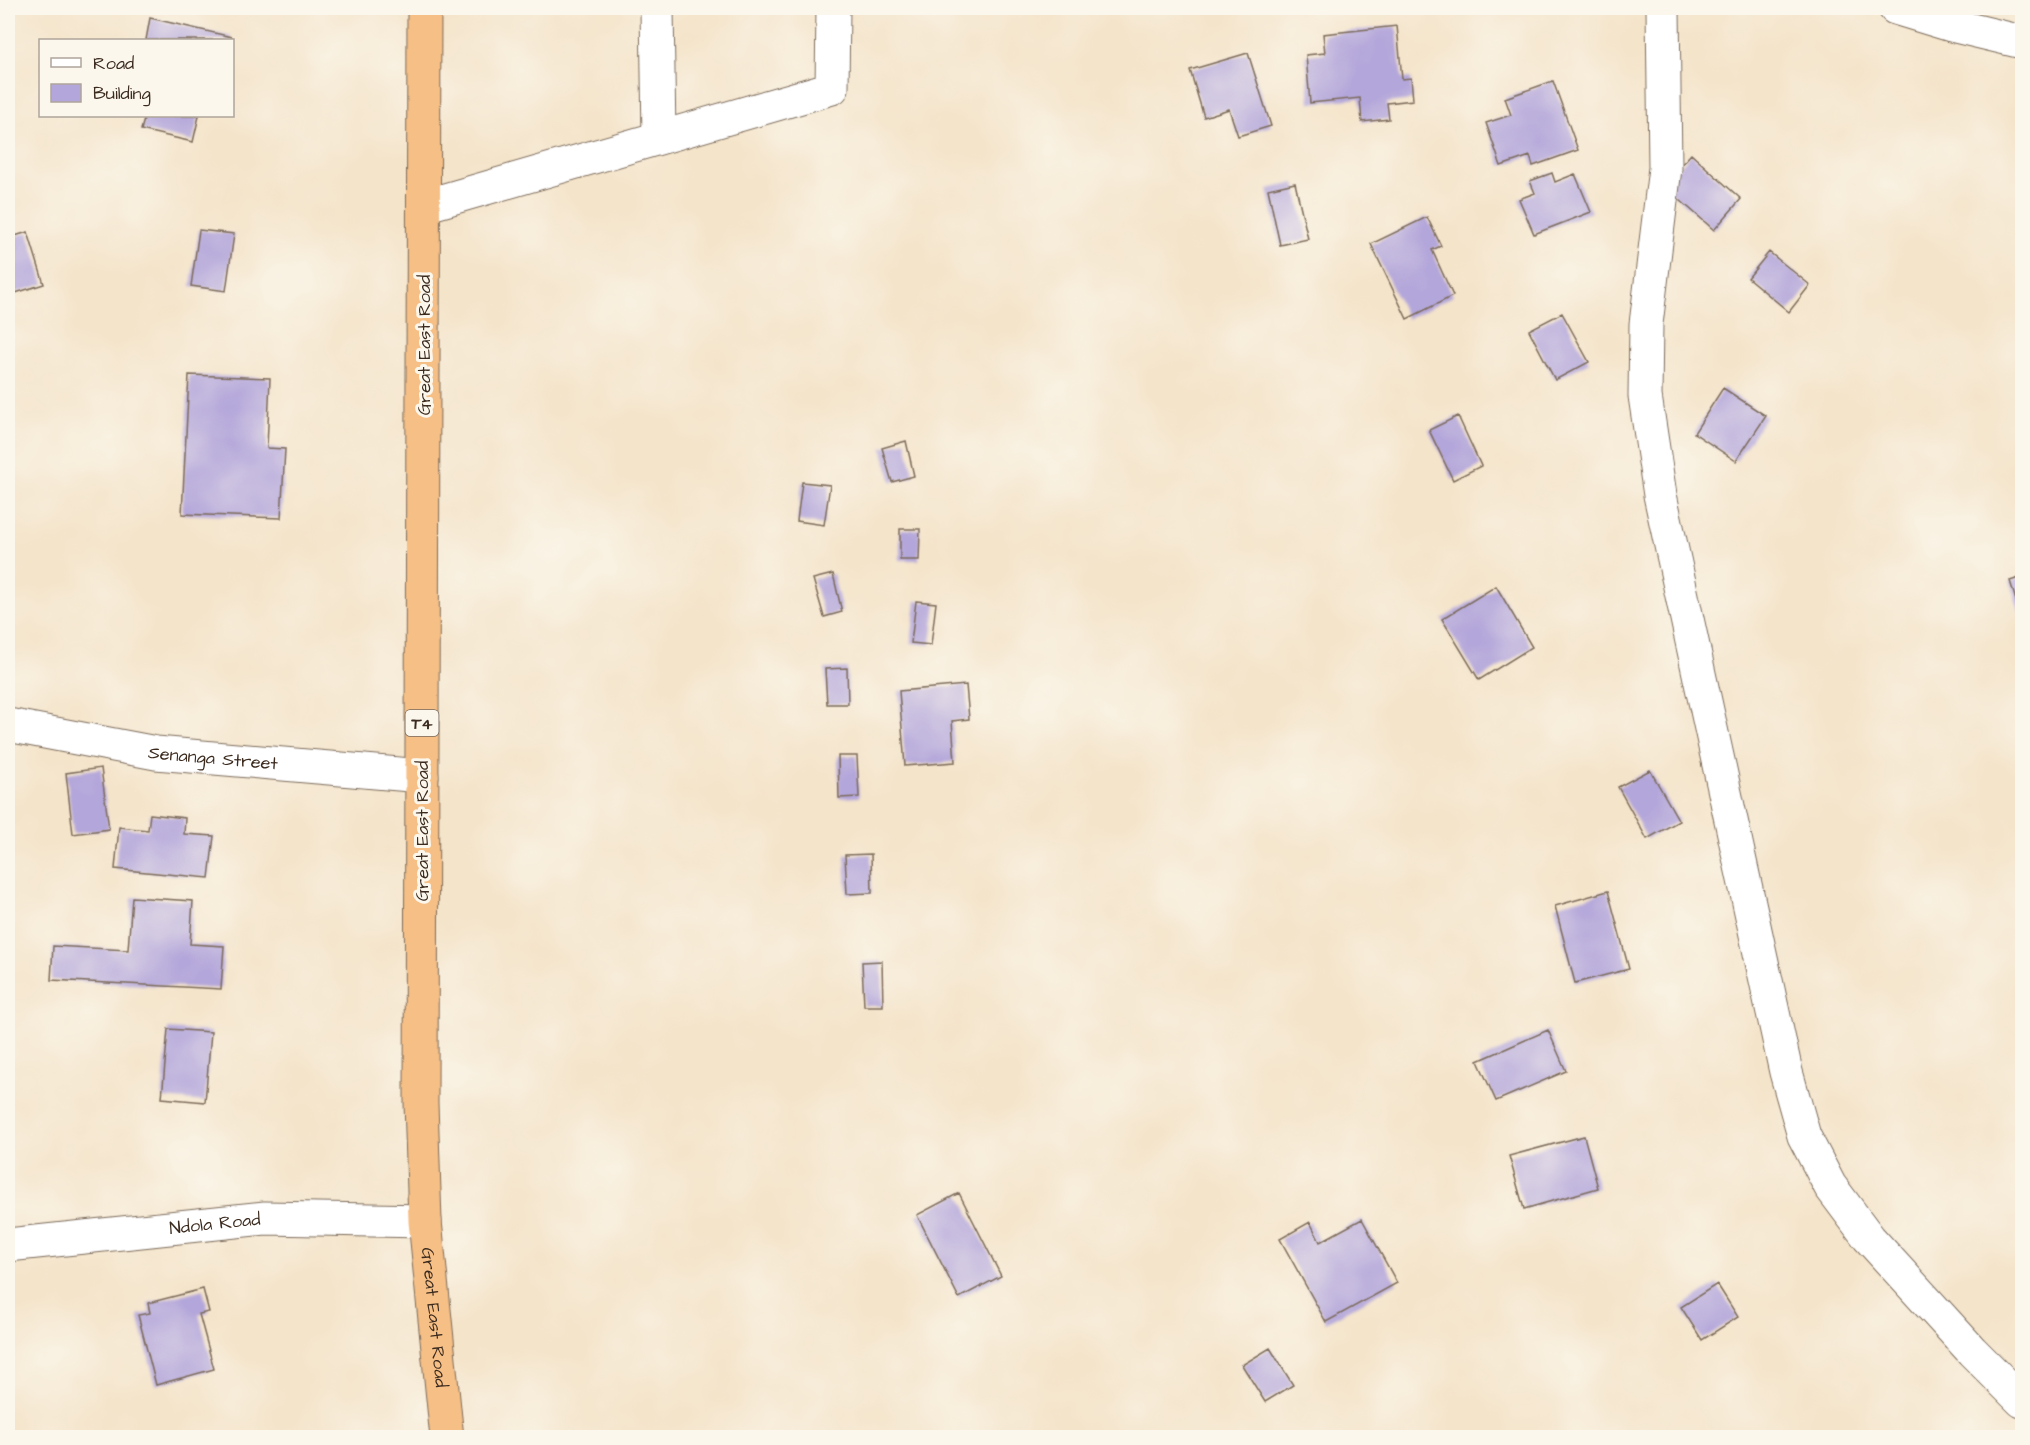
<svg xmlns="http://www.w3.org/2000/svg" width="2030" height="1445" font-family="'Architects Daughter',sans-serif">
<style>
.building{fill:#b3a6da}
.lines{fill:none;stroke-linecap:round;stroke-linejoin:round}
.minor-casing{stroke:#7c6b5a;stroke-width:35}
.highway-casing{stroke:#7c6b5a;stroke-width:35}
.minor{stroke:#fff;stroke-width:33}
.highway{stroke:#f5bf86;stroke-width:33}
.labels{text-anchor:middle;stroke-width:6;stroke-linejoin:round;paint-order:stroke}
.shield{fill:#fbf7ec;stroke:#75685c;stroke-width:1.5}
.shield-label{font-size:16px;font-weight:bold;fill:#3b2a1e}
.street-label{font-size:18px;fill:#3b2a1e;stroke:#fbf7ec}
</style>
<rect width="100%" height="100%" fill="#fbf7ec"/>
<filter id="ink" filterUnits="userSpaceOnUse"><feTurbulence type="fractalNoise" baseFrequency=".0167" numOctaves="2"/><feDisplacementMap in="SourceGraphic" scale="12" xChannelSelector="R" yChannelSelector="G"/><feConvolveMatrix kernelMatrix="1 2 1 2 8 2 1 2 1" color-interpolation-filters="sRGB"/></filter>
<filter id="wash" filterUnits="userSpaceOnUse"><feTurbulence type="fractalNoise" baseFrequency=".008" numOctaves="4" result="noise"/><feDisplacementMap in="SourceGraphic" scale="24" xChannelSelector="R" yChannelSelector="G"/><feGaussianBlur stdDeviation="1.35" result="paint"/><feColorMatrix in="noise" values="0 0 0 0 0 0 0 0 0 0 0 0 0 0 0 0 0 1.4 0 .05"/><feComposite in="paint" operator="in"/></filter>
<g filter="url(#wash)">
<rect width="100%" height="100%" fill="#f4e4ca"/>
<g id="blocks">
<!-- building -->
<path class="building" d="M150 18 232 37 231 40H146Z
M1397 26 1402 79 1411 78 1413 100 1387 103 1389 119 1362 122 1360 98 1310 103 1306 55 1325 53 1323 34Z
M1248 53 1271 126 1238 136 1229 109 1204 117 1190 70Z
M1553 81 1578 150 1533 166 1530 156 1501 166 1486 123 1511 115 1505 98Z
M145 116H199L193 142 141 130Z
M1691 154 1741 199 1714 230 1663 185Z
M1552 173 1555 182 1575 174 1591 212 1534 234 1519 199 1535 193 1530 181Z
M1295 183 1308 239 1280 245 1268 189Z
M1427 217 1441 246 1432 250 1453 296 1407 319 1371 244Z
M199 230 234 234 226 291 191 286Z
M28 232 44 284 9 295 8 290V238Z
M1769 252 1810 285 1789 312 1748 278Z
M1562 313 1589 362 1555 380 1529 330Z
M189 375 270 378 267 448 285 449 281 518 182 514Z
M1723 388 1766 416 1736 461 1694 433Z
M1458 416 1481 466 1453 480 1429 430Z
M906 441 914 476 892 482 882 448Z
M8 446H11V500H8Z
M802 482 830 485 824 525 797 521Z
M900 529H920L919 560H900Z
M833 574 842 612 824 617 813 579Z
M2022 577V620L2010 581Z
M1496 586 1532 647 1479 680 1442 619Z
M916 601 936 603 931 645 911 643Z
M847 668 848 704H827L825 669Z
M966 685 969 719 952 721 955 762 905 766 899 691Z
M838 756H857L859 797 839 798Z
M101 768 109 829 73 834 66 773Z
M1650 770 1679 821 1647 839 1618 787Z
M150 814 185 818 184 834 214 836 209 878 115 869 119 827 148 830Z
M871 854 872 893 847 894 845 855Z
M1608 891 1629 969 1575 983 1555 906Z
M132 897 193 901 190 944 224 946 221 989 51 980 53 946 128 950Z
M882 961 883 1006H864L862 962Z
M168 1029 211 1032 205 1102 162 1098Z
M1548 1030 1566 1071 1496 1101 1478 1061Z
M1584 1136 1598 1188 1524 1209 1509 1156Z
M959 1193 1001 1276 959 1298 917 1215Z
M1362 1219 1397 1283 1326 1322 1280 1239 1310 1222 1320 1242Z
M1717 1284 1738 1317 1702 1340 1681 1307Z
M203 1289 209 1312 199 1314 214 1369 156 1385 138 1315 150 1313 148 1303Z
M1270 1348 1293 1385 1265 1402 1242 1365Z"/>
</g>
</g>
<g filter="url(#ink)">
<use href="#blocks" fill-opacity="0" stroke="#7c6b5a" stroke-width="1.5"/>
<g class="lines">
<defs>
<g id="minor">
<path d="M657 8 659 137"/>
<path d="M1663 8 1665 168 1646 324 1645 396 1660 495 1786 1072 1804 1136 1830 1186 1869 1238 1972 1351 2022 1401"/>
<path d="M1895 8 1951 25 2022 42"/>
<path d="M424 206 832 88 833 8"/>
<path id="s1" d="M8 725 156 753 422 776"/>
<path id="s2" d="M8 1245 265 1218 425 1221"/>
</g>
<g id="highway">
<path id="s3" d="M424 8 421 1103 425 1221 447 1438"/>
</g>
</defs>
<!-- minor casing -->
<use href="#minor" class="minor-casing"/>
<!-- highway casing -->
<use href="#highway" class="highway-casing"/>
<!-- minor -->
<use href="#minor" class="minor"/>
<!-- highway -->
<use href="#highway" class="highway"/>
</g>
</g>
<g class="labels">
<!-- shield labels -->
<rect class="shield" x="405.5" y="710" width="33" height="26" rx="4.5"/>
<g class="shield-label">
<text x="422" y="729">T4</text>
</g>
<!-- street labels -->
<g class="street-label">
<text transform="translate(424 345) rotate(-90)" y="6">Great East Road</text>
<text dy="6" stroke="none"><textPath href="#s1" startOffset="208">Senanga Street</textPath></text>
<text transform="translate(422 831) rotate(-90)" y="6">Great East Road</text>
<text dy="6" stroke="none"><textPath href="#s2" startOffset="208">Ndola Road</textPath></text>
<text dy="6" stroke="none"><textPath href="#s3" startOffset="1310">Great East Road</textPath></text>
</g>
</g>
<!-- margin -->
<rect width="2030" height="1445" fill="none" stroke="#fbf7ec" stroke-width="30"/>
<!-- legend -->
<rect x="39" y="39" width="195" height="78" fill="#fbf7ec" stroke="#aea59a" stroke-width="1.5"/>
<rect x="51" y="58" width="30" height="9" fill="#ffffff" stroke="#aea59a" stroke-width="1.5"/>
<text x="93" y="69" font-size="18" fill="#3b2a1e">Road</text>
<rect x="51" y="84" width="30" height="18" fill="#b3a6da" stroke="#aea59a" stroke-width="1.5"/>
<text x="93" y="99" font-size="18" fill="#3b2a1e">Building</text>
</svg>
